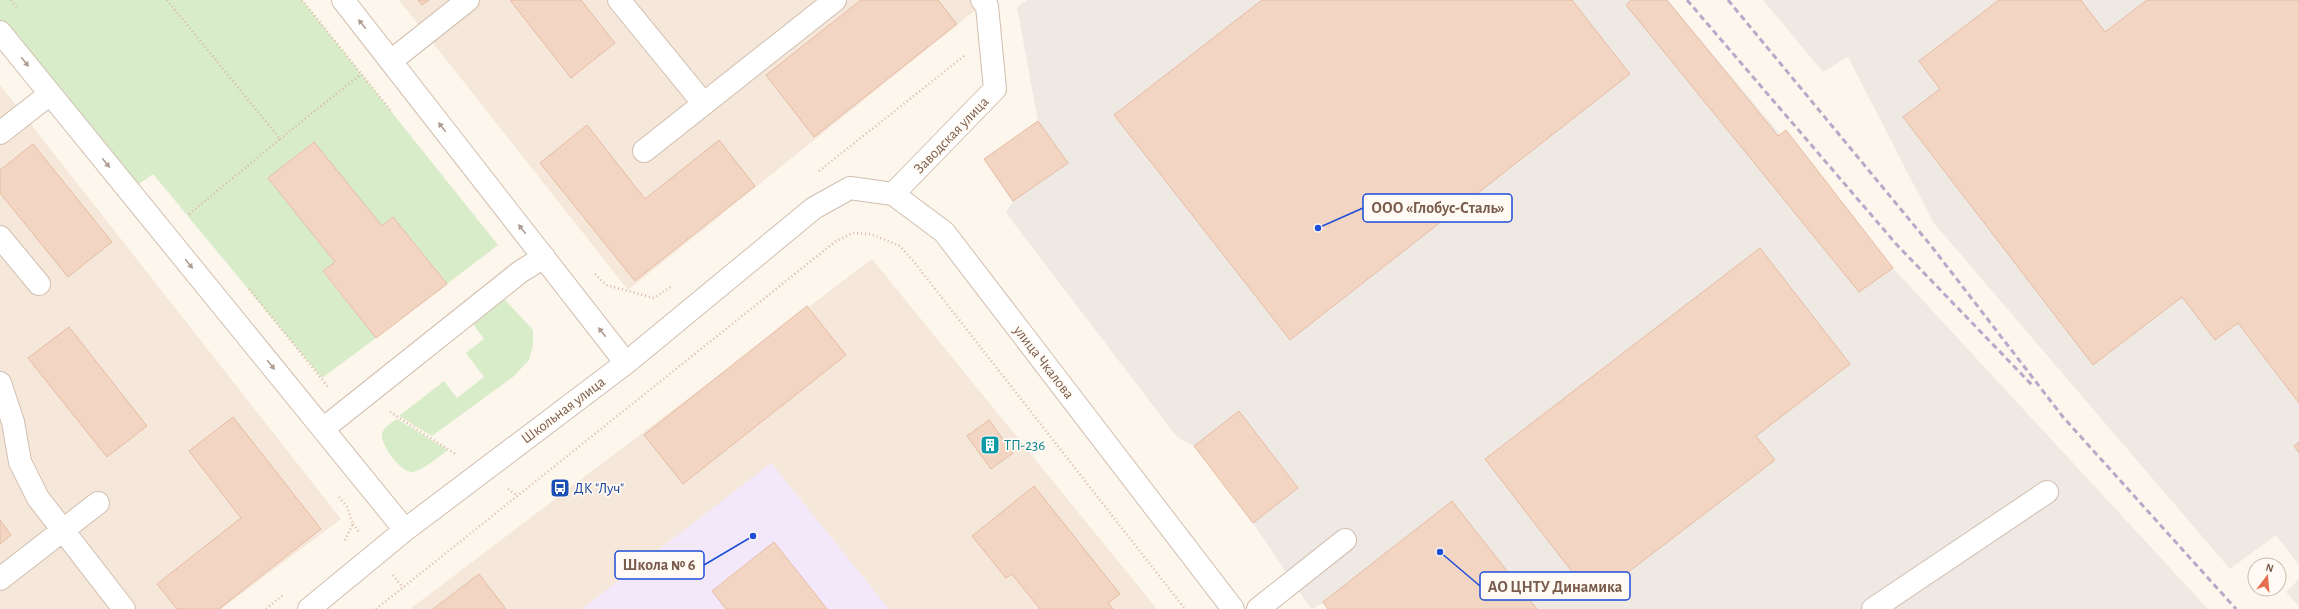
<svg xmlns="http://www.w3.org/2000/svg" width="2299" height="609" font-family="'Alegreya Sans',sans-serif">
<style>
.residential{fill:#f5e8da}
.industrial{fill:#efe9e4}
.education{fill:#f3e8fa}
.green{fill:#d8ecc9}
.building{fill:#f3d5c3;stroke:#e6bba3}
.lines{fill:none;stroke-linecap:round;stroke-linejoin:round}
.minor-casing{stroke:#d1beb0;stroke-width:24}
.path{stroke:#d9b8a5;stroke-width:2.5;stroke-dasharray:1 3;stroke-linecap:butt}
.minor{stroke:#fff;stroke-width:22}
.rail{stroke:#b9a8c9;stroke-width:3;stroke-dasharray:6 4;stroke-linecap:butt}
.oneway{fill:#af9d94}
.labels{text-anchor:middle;stroke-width:3.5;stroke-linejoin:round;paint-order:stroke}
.street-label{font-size:15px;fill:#7a5c4d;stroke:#fffaf3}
.culture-label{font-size:15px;fill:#0d838f;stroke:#fffaf3;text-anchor:start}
.transit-label{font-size:15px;fill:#164399;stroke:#fffaf3;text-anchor:start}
.leader{fill:none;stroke:#1d4ed8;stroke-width:1.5}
.callout-dot{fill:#1d4ed8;stroke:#fffaf3;stroke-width:1.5}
.callout{fill:#fffaf3;stroke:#1d4ed8;stroke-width:1.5}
.callout-label{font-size:16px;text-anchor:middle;font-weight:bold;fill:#7a5c4d}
</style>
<rect width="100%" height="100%" fill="#fdf6ec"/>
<!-- residential -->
<path class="residential" d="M399 0H988L628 290Z
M0 85 341 519 221 609H0Z
M872 259 1157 609H410Z"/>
<!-- industrial -->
<path class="industrial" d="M1027 0H1667L1893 268 2208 609H1328L1323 603 1311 609 1253 523 1298 488 1239 411 1194 446 1177 437 1006 213 1013 201 984 159 1038 121 1017 7Z
M1763 0H2299V565L2276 535 2230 569 1933 222 1848 57 1823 72Z
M2299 579V607L2286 592Z"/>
<!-- education -->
<path class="education" d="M771 463 889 609H582Z"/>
<!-- green -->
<path class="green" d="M0 0H302L498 245 447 284 393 217 382 226 313 142 268 178 335 262 323 272 376 338 322 378 153 174 129 191 0 32Z
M497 291 533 330V346L529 360 514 376 432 436 399 416 444 381 457 398 484 377 466 353 484 339 466 314Z
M397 419 448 450C438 457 425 469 413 472 402 474 380 445 382 434 384 427 391 423 397 419Z"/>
<!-- building -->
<path class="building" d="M418 0H429L422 5Z
M510 0H581L615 43 571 78Z
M861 0H938L957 24 814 137 766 75Z
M1262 0H1572L1630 74 1290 340 1114 115Z
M1631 0H1667L1778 136 1786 130 1893 268 1859 292 1626 5Z
M1999 0H2081L2105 32 2147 0H2299V403L2238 323 2215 340 2182 297 2093 365 1903 117 1940 89 1919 61Z
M1038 121 1068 163 1013 201 984 159Z
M587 125 645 199 719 140 755 186 635 281 540 163Z
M314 142 382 226 393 217 447 284 376 338 323 271 335 262 268 178Z
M33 144 112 242 68 277 0 193V170Z
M1760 248 1850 364 1756 436 1775 460 1593 599 1485 459Z
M807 306 846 355 683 484 644 435Z
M69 327 147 426 107 457 28 358Z
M1239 411 1298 488 1253 523 1194 446Z
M233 417 321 529 219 609H177L157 584 241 518 189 451Z
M989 420 1013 453 991 469 967 436Z
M2299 442V453L2294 446Z
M1034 486 1120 594 1108 603 1113 609H1040L1012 574 1006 578 972 536Z
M1452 501 1537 609H1328L1323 602Z
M0 520 11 535 0 544Z
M774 542 827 609H726L712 591Z
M479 574 506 609H433Z"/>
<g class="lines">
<defs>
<path id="minor" d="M343 0 626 363
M619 0 704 104
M0 32 405 530
M391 61 468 0
M0 133 50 94
M644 151 835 0
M893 194 995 89 987 6 982 0
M0 237 39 284
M0 383 13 422 20 462 38 498 124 609
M323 429 520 272 544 257
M0 579 98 503
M309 609 405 530 626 363 814 208 850 188 893 194 944 232 1233 609
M1258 609 1345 540
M1873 609 2047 492"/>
</defs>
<!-- minor casing -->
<use href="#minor" class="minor-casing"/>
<!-- path -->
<path class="path" d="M11 0 18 9
M167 0 280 139 187 216
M302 0 392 112
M280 139 361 74
M819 171 964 56
M595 274 606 285 654 298 672 286
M249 289 329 388
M390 412 457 455
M508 489 518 496
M339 497 347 507 353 524 344 542
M353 524 359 532
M393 575 403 588
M266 609 284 594
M376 609 836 241 853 233 871 234 900 246 914 262 1185 609"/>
<!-- minor -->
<use href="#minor" class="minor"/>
<!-- rail -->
<path class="rail" d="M1687 0 1897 245 2032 385
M1728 0 1932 247 2063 417 2236 609"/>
</g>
<!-- one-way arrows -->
<defs><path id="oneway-solid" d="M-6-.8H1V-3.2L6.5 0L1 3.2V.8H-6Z"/></defs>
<g class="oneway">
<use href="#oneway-solid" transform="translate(362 24) rotate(-128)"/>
<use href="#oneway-solid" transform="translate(25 62) rotate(51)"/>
<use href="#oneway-solid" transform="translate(442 127) rotate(-128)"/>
<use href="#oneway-solid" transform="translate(106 163) rotate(51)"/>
<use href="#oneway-solid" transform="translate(522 229) rotate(-128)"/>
<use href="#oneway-solid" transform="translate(189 264) rotate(51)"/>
<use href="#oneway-solid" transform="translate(602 332) rotate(-128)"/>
<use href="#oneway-solid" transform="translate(271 365) rotate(51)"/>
</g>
<!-- icons -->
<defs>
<symbol id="building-square" viewBox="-11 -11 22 22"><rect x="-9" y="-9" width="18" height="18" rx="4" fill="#0f9aa8" stroke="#fffaf3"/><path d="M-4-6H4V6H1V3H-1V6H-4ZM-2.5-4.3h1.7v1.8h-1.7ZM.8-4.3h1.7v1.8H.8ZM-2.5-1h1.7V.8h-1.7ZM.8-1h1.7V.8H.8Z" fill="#fff"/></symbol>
<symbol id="bus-square" viewBox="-11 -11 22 22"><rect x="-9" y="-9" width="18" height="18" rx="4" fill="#1a4fb4" stroke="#fffaf3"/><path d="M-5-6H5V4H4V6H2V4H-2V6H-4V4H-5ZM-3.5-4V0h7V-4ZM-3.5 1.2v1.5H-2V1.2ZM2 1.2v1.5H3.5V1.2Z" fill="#fff"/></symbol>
</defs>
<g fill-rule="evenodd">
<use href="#building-square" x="979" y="434" width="22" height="22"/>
<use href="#bus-square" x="549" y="477" width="22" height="22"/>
</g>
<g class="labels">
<!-- street labels -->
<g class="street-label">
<text transform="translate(951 135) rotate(-46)" y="5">Заводская улица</text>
<text transform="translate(1044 362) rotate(52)" y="5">улица Чкалова</text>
<text transform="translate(563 410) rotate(-37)" y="5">Школьная улица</text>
</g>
<!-- culture labels -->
<g class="culture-label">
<text x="1004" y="450">ТП-236</text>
</g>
<!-- transit labels -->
<g class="transit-label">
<text x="574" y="493">ДК "Луч"</text>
</g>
</g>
<!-- callouts -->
<path class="leader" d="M1318 228L1363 208M753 536L704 565M1440 552L1480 586"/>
<g class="callout-dot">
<circle cx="1318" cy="228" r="4"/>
<circle cx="753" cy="536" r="4"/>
<circle cx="1440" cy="552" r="4"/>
</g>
<g class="callout">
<rect x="1363" y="194" width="149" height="28" rx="4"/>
<rect x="615" y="551" width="89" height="28" rx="4"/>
<rect x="1480" y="572" width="150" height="28" rx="4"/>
</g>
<g class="callout-label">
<text x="1438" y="213">ООО «Глобус-Сталь»</text>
<text x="659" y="570">Школа № 6</text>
<text x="1555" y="592">АО ЦНТУ Динамика</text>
</g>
<!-- north arrow -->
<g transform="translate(2267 577) rotate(16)"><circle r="19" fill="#fffaf3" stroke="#cabbb1"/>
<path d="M0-3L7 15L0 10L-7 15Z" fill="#e76f51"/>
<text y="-6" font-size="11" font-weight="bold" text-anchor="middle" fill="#7a5c4d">N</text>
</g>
</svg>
